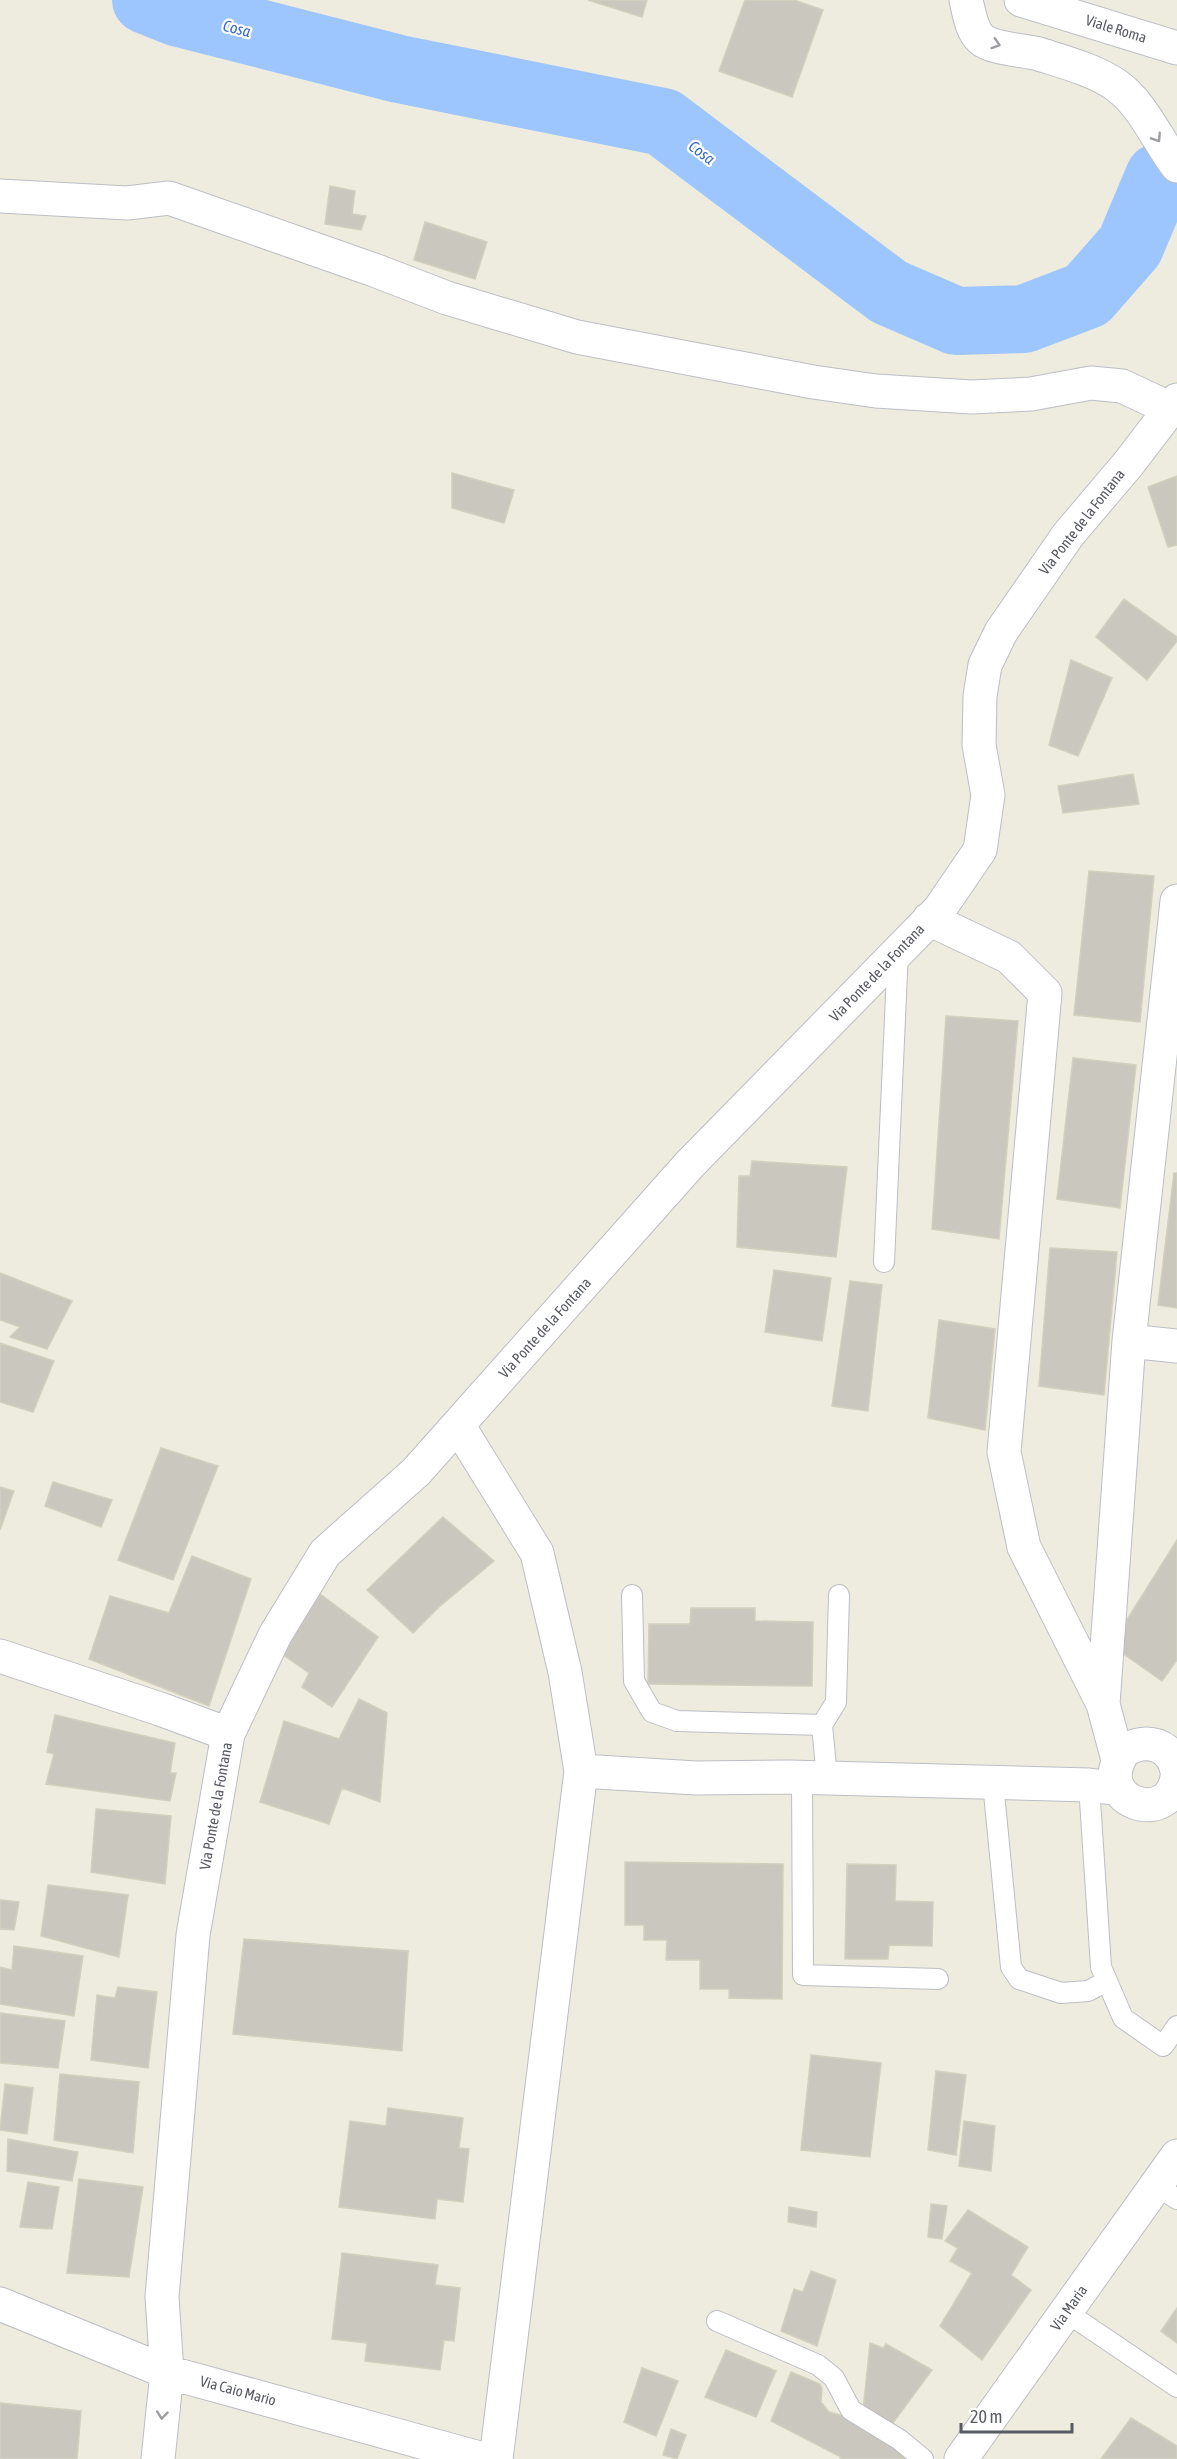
<svg xmlns="http://www.w3.org/2000/svg" width="1177" height="2459" font-family="'Asap Condensed',sans-serif">
<style>
.lines{fill:none;stroke-linecap:round;stroke-linejoin:round}
.river{stroke:#9dc6ff;stroke-width:68}
.building{fill:#cac8be;stroke:#d2cfbd;stroke-width:1.5}
.service-casing{stroke:#bcbec5;stroke-width:22}
.minor-casing{stroke:#bcbec5;stroke-width:35}
.tertiary-casing{stroke:#bcbec5;stroke-width:35}
.secondary-casing{stroke:#bcbfc7;stroke-width:35}
.service{stroke:#fff;stroke-width:20}
.minor{stroke:#fff;stroke-width:33}
.tertiary{stroke:#fff;stroke-width:33}
.secondary{stroke:#fff;stroke-width:33}
.oneway{stroke:#9b9da1}
.labels{text-anchor:middle;stroke-width:4.5;stroke-linejoin:round;paint-order:stroke}
.street-label{font-size:15px;fill:#585b62;stroke:#fff}
.water-label{font-size:16px;font-style:italic;fill:#3569cd;stroke:#fff}
</style>
<rect width="100%" height="100%" fill="#edecdf"/>
<g class="lines">
<!-- river -->
<path class="river" d="M146 0 176 12 399 69 663 122 889 292 956 321 1024 319 1087 295 1130 246 1159 177"/>
</g>
<!-- building -->
<path class="building" d="M588 0H647L642 17Z
M745 0H794L823 10 792 97 719 71Z
M330 186 355 191 352 214 366 216 361 230 325 224Z
M425 222 487 242 475 279 414 260Z
M452 473 514 490 504 523 452 508Z
M1177 476V545L1168 547 1148 487Z
M1124 599 1177 637V641L1147 680 1096 637Z
M1071 660 1112 678 1078 756 1049 745Z
M1133 774 1139 804 1063 813 1058 786Z
M1089 871 1154 876 1140 1022 1074 1015Z
M946 1016 1018 1021 999 1239 932 1229Z
M1073 1058 1136 1065 1120 1208 1057 1199Z
M752 1161 847 1167 836 1257 737 1247 739 1176H750Z
M1174 1173H1177V1308L1158 1305Z
M1050 1248 1117 1252 1104 1395 1039 1386Z
M774 1270 831 1278 822 1341 765 1332Z
M0 1273 72 1301 47 1349 10 1337 20 1327 0 1320Z
M850 1281 882 1285 868 1411 832 1406Z
M939 1320 995 1329 985 1430 928 1418Z
M0 1343 54 1361 33 1412 0 1402Z
M161 1448 218 1466 173 1580 118 1560Z
M53 1482 112 1500 101 1527 45 1506Z
M0 1487 14 1491 0 1530Z
M443 1517 494 1561 439 1607 413 1633 367 1590Z
M1177 1540V1660L1162 1681 1111 1645Z
M192 1556 251 1579 209 1706 89 1659 110 1596 169 1613Z
M320 1594 378 1637 332 1707 302 1687 309 1673 282 1654Z
M691 1608H755V1621L813 1622 812 1686 648 1684 649 1624H690Z
M359 1699 387 1713 380 1802 342 1788 329 1824 260 1802 284 1721 339 1739Z
M55 1715 175 1743 170 1773H176L170 1801 46 1784 54 1754 47 1752Z
M96 1809 171 1816 165 1884 91 1872Z
M625 1862 783 1864 782 1999 729 1998V1989H700V1960H666L667 1940H644V1925H625Z
M847 1864 896 1865 895 1901 933 1902 932 1946 889 1945 888 1959H845Z
M48 1885 128 1895 119 1957 41 1936Z
M0 1900 19 1902 14 1930 0 1929Z
M244 1939 408 1951 402 2051 233 2034Z
M14 1946 83 1956 74 2016 0 2004V1967L12 1970Z
M118 1987 157 1992 148 2068 91 2060 97 1995 115 1998Z
M0 2013 65 2021 58 2068 0 2063Z
M811 2055 881 2063 870 2157 801 2150Z
M936 2071 966 2075 956 2155 928 2150Z
M60 2074 139 2082 133 2153 54 2140Z
M5 2084 33 2088 27 2134 0 2130Z
M388 2108 463 2118 459 2148 469 2149 463 2202 437 2199 435 2219 339 2207 350 2121 386 2126Z
M964 2121 995 2126 991 2171 959 2166Z
M8 2139 78 2152 72 2181 7 2171Z
M79 2179 143 2187 129 2277 67 2273Z
M28 2182 59 2187 52 2229 20 2227Z
M931 2204 947 2206 942 2239 928 2237Z
M789 2207 817 2212 816 2227 788 2222Z
M968 2210 1028 2247 1011 2275 1031 2290 982 2360 940 2326 972 2273 950 2261 958 2248 945 2241Z
M342 2253 438 2265 435 2285 460 2288 454 2341 444 2340 440 2370 365 2361 367 2343 332 2339Z
M811 2271 836 2280 817 2346 781 2331 794 2289 803 2292Z
M1177 2308V2343L1161 2331Z
M870 2343 883 2348 886 2344 932 2370 890 2427 863 2411Z
M726 2350 776 2371 756 2417 705 2397Z
M642 2368 678 2381 656 2436 624 2422Z
M791 2372 820 2384 822 2389 821 2402 829 2412 851 2418 881 2435 908 2459H840L841 2457 771 2421Z
M0 2403 81 2411 77 2459H0Z
M1131 2418 1177 2446V2459H1101Z
M671 2429 686 2435 677 2459 663 2455Z"/>
<g class="lines">
<defs>
<path id="service" d="M884 1262 898 951
M632 1595 634 1681 652 1712 677 1721 822 1725
M802 1778 803 1975 938 1979
M827 1778 822 1725 836 1702 839 1595
M993 1783 1011 1967 1019 1979 1061 1993 1088 1991 1107 1981
M1089 1785 1101 1967 1123 2018 1163 2046 1177 2026
M1156 2186 1177 2199
M1066 2312 1177 2387
M717 2321 818 2365 834 2378 851 2410 900 2440 923 2459"/>
<path id="minor" d="M966 0C969 12 971 30 981 39 992 49 1024 50 1039 54 1064 62 1094 70 1116 85 1143 104 1157 140 1177 166
M0 196 127 203 169 198 374 270 447 298 577 337 813 382 876 391 972 397 1031 394 1091 383 1122 386 1171 409
M929 919 1009 957 1045 993 1004 1452 1024 1547 1103 1704 1118 1760
M1129 1341 1177 1346
M458 1425 537 1553 565 1672 581 1771 496 2459
M0 1656 160 1709 228 1734
M1103 1704 1129 1341 1177 901
M581 1771 696 1778 789 1777 1089 1785 1119 1789
M1177 1771C1172 1744 1146 1737 1124 1751 1089 1802 1170 1828 1177 1777
M0 2304 167 2372 483 2459
M158 2459 167 2372 162 2297 193 1935 228 1734 275 1635 325 1553 416 1472 690 1164 939 910 980 850 988 795 979 745 980 696 985 665 1001 632 1068 535 1129 463 1177 400"/>
<path id="tertiary" d="M961 2459 1177 2156"/>
<path id="secondary" d="M1021 0 1177 48"/>
</defs>
<!-- service casing -->
<use href="#service" class="service-casing"/>
<!-- minor casing -->
<use href="#minor" class="minor-casing"/>
<!-- tertiary casing -->
<use href="#tertiary" class="tertiary-casing"/>
<!-- secondary casing -->
<use href="#secondary" class="secondary-casing"/>
<!-- service -->
<use href="#service" class="service"/>
<!-- minor -->
<use href="#minor" class="minor"/>
<!-- tertiary -->
<use href="#tertiary" class="tertiary"/>
<!-- secondary -->
<use href="#secondary" class="secondary"/>
</g>
<!-- one-way arrows -->
<defs><path id="oneway-chevron" d="M-2-3.5L2.5 0L-2 3.5" fill="none" stroke-width="1.6" stroke-linecap="round" stroke-linejoin="round" transform="scale(1.5)"/></defs>
<g class="oneway">
<use href="#oneway-chevron" transform="translate(996 44) rotate(18)"/>
<use href="#oneway-chevron" transform="translate(1157 138) rotate(57)"/>
<use href="#oneway-chevron" transform="translate(162 2415) rotate(96)"/>
</g>
<g class="labels">
<!-- street labels -->
<g class="street-label">
<text transform="translate(1116 29) rotate(17)" y="5">Viale Roma</text>
<text transform="translate(1082 522) rotate(-52)" y="5">Via Ponte de la Fontana</text>
<text transform="translate(877 973) rotate(-46)" y="5">Via Ponte de la Fontana</text>
<text transform="translate(545 1328) rotate(-48)" y="5">Via Ponte de la Fontana</text>
<text transform="translate(216 1806) rotate(-80)" y="5">Via Ponte de la Fontana</text>
<text transform="translate(1069 2308) rotate(-55)" y="5">Via Maria</text>
<text transform="translate(238 2391) rotate(15)" y="5">Via Caio Mario</text>
</g>
<!-- water labels -->
<g class="water-label">
<text transform="translate(237 28) rotate(14)" y="6">Cosa</text>
<text transform="translate(702 152) rotate(37)" y="6">Cosa</text>
</g>
</g>
<!-- scale -->
<path d="M961 2423v9h111v-9" fill="none" stroke="#585b62" stroke-width="3"/>
<text x="970" y="2423" font-size="18" fill="#585b62" stroke="#ffffff" stroke-width="4.5" paint-order="stroke">20 m</text>
</svg>
